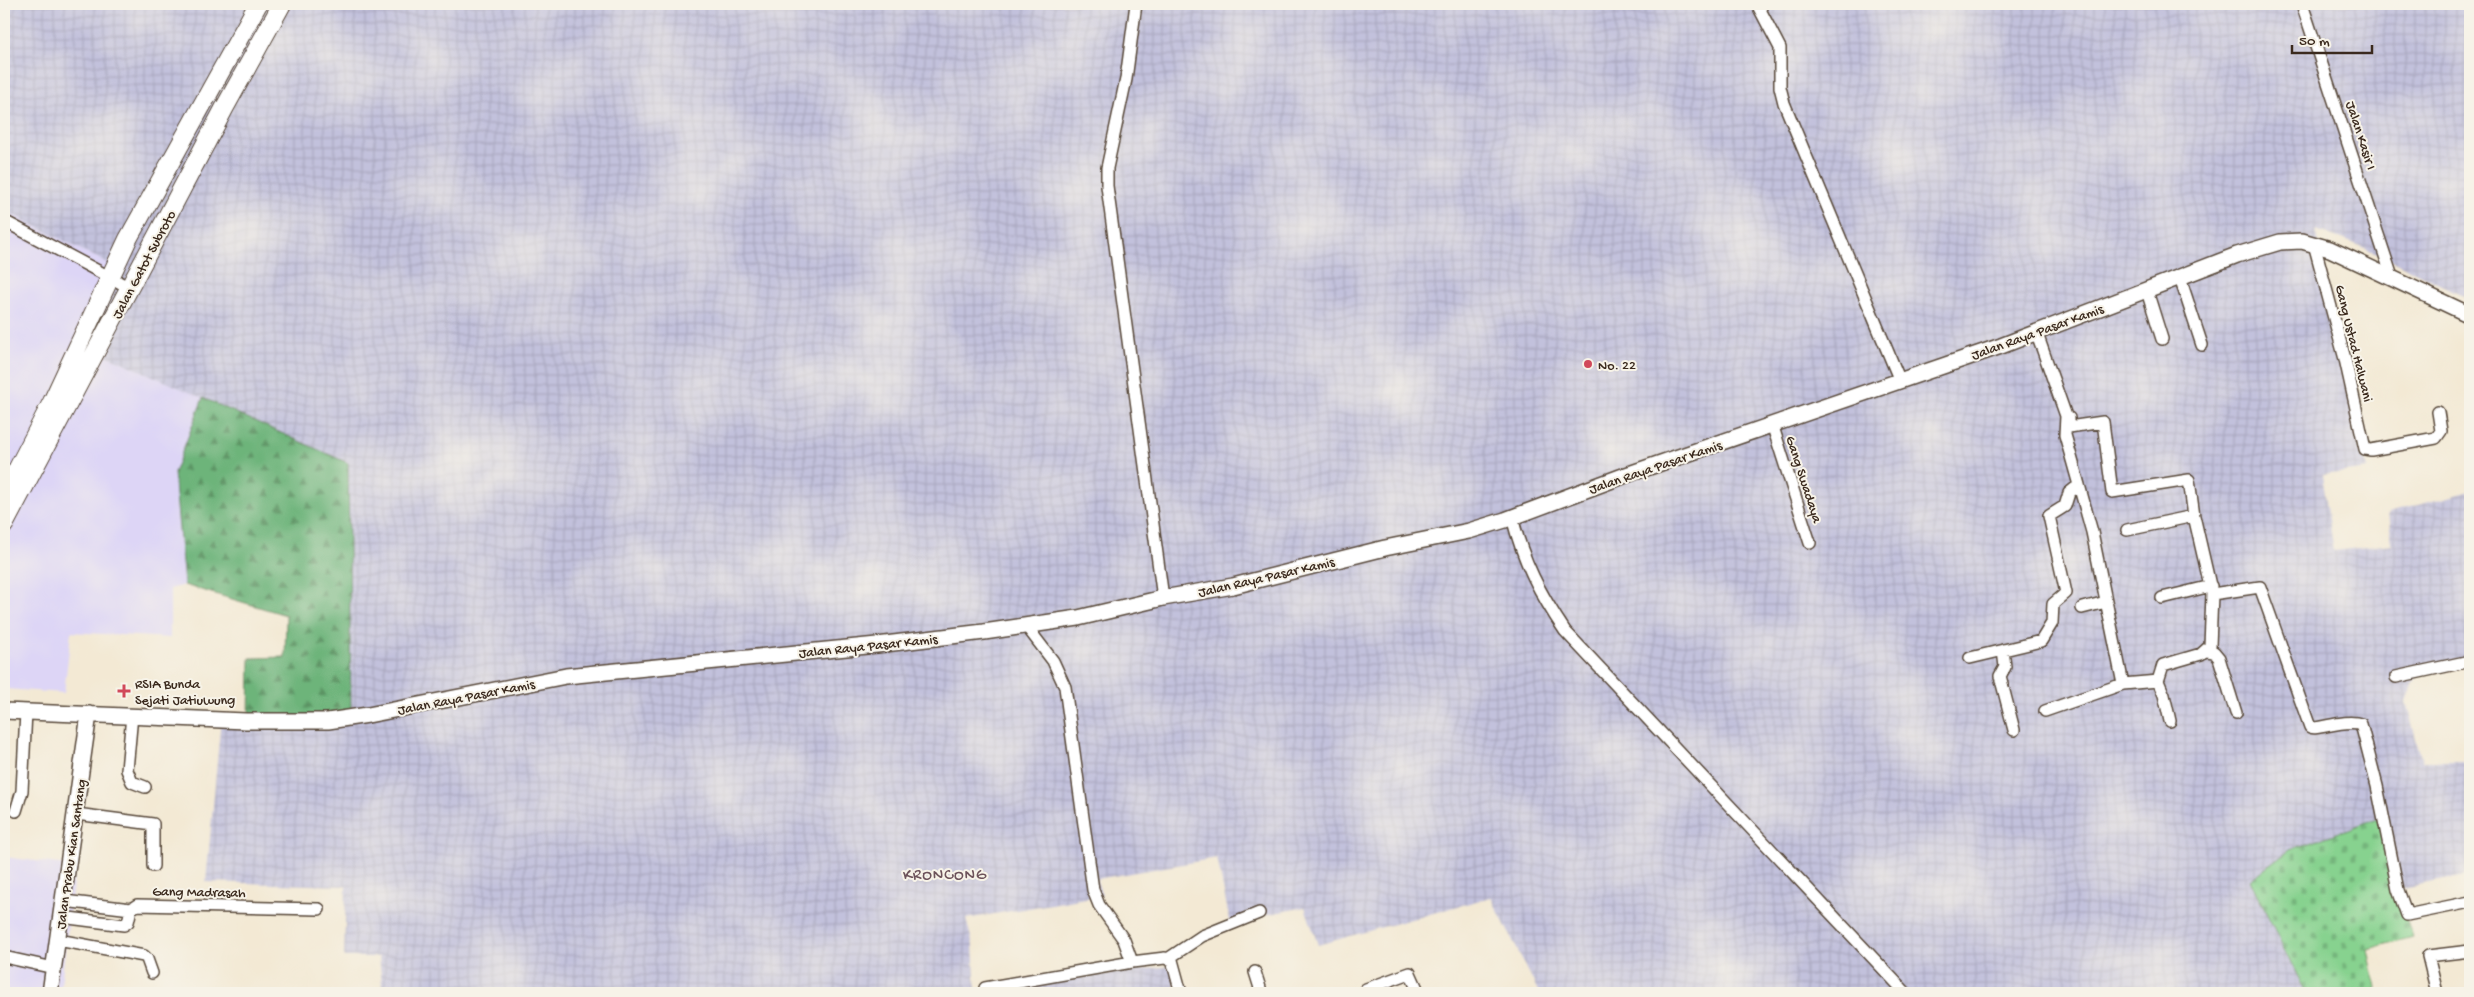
<svg xmlns="http://www.w3.org/2000/svg" width="2474" height="997" font-family="'Gochi Hand',sans-serif">
<style>
.built{fill:#ddd5f6}
.industrial{fill:url(#industrial-grid)}
.forest{fill:url(#forest-firs);stroke:#546f4c}
.cemetery{fill:url(#cemetery-stones);stroke:#617e56}
.lines{fill:none;stroke-linecap:round;stroke-linejoin:round}
.minor-casing{stroke:#574739;stroke-width:14}
.major-casing{stroke:#574739;stroke-width:18}
.highway-casing{stroke:#574739;stroke-width:20}
.minor{stroke:#fff;stroke-width:11}
.major{stroke:#fff;stroke-width:15}
.highway{stroke:#fff;stroke-width:18}
.poi-dot{fill:#d1495b;stroke:#f7f3e8;stroke-width:2}
.labels{text-anchor:middle;stroke-width:4;stroke-linejoin:round;paint-order:stroke}
.street-label{font-size:14px;fill:#3b2a1e;stroke:#f7f3e8}
.poi-label{font-size:14px;fill:#3b2a1e;stroke:#f7f3e8;text-anchor:start}
.quarter-label{font-size:16px;letter-spacing:1px;fill:#6d535b;stroke:#f7f3e8}
</style>
<defs>
<pattern id="industrial-grid" width="8" height="8" patternUnits="userSpaceOnUse" patternTransform="scale(1.25)"><rect width="8" height="8" fill="#c2c1dc"/><path d="M0 4h8M4 0v8" fill="none" stroke="#a8a6bc"/></pattern>
<pattern id="forest-firs" width="22" height="20" patternUnits="userSpaceOnUse" patternTransform="scale(1.25)"><rect width="22" height="20" fill="#6db47a"/><path d="M5 1l3.5 6h-7zM16 11l3.5 6h-7z" fill="#5b9363"/></pattern>
<pattern id="cemetery-stones" width="16" height="16" patternUnits="userSpaceOnUse" patternTransform="scale(1.25)"><rect width="16" height="16" fill="#87d28f"/><path d="M2 7V4a2 2 0 0 1 4 0v3zM10 15v-3a2 2 0 0 1 4 0v3z" fill="#75b47b"/></pattern>
</defs>
<rect width="100%" height="100%" fill="#f7f3e8"/>
<filter id="ink" filterUnits="userSpaceOnUse"><feTurbulence type="fractalNoise" baseFrequency=".02" numOctaves="2"/><feDisplacementMap in="SourceGraphic" scale="10" xChannelSelector="R" yChannelSelector="G"/><feConvolveMatrix kernelMatrix="1 2 1 2 8 2 1 2 1" color-interpolation-filters="sRGB"/></filter>
<filter id="wash" filterUnits="userSpaceOnUse"><feTurbulence type="fractalNoise" baseFrequency=".0096" numOctaves="4" result="noise"/><feDisplacementMap in="SourceGraphic" scale="20" xChannelSelector="R" yChannelSelector="G"/><feGaussianBlur stdDeviation="1.12" result="paint"/><feColorMatrix in="noise" values="0 0 0 0 0 0 0 0 0 0 0 0 0 0 0 0 0 1.4 0 .05"/><feComposite in="paint" operator="in"/></filter>
<g filter="url(#wash)">
<rect width="100%" height="100%" fill="#f3e9d4"/>
<!-- built -->
<path class="built" d="M4 210 113 266 77 342 203 398 174 473 184 585 170 589V638L71 632 64 693 4 689V547L9 537 4 535Z
M4 857 75 866 60 993H4Z"/>
<!-- industrial -->
<path class="industrial" d="M4 4H2464L2470 21V299L2361 246 2316 230 2368 469 2322 475 2334 551 2392 544 2388 513 2470 491V656L2419 669 2406 701 2422 761H2464L2470 819V875L2397 889 2250 880 2306 993H1539L1491 897 1318 945 1305 907 1230 922 1217 858 1096 879 1102 895 966 919 973 945 976 990 1171 966 1177 993H383L379 957H344L346 886 206 882 221 718 300 720 348 463 77 342 113 266 4 210Z"/>
<!-- forest -->
<path class="forest" d="M203 398 348 463 351 711 300 720 249 718 250 658 285 657 286 615 184 585 174 473Z"/>
<!-- cemetery -->
<path class="cemetery" d="M2381 817 2397 889 2412 937 2368 949 2377 993H2306L2250 880 2290 850Z"/>
</g>
<g filter="url(#ink)">
<g class="lines">
<defs>
<path id="minor" d="M1136 4 1126 79 1107 168V186L1163 598
M1757 4 1780 48V87L1784 103 1900 381
M2302 4 2392 277
M4 221 130 288
M2314 244 2345 359 2365 449 2371 450 2436 438 2441 431 2438 412
M2180 278 2202 345
M2147 291 2162 339
M2069 418V427L2103 422 2112 492 2189 480 2194 516
M1772 424 1810 543
M2079 485 2092 532 2123 684
M1512 517C1523 561 1540 594 1565 631L1906 993
M2212 594 2260 587 2310 727C2316 731 2345 718 2361 724L2377 786 2398 890 2407 915 2470 902
M2162 598 2211 586
M2082 608 2106 602
M1027 627 1053 661 1065 687 1093 890 1099 905 1124 940 1132 962 1165 958 1172 960 1181 993
M2003 650 2005 667 2000 676 2014 730
M2207 651 2214 652 2219 658 2236 713
M1970 658 2041 641 2052 623 2053 604 2066 593 2049 516 2065 506 2069 493 2079 485 2065 435 2066 416 2036 331
M2396 677 2470 661
M2158 681 2164 695 2170 721
M2045 711 2123 684 2158 681 2163 665 2201 654 2210 646 2212 594 2194 516 2127 530
M132 715 127 770 132 782 145 787
M16 811 22 791 26 712
M76 814 153 824V866
M64 901 131 909
M61 917 124 925 128 922 131 909 137 905 319 909
M58 940 144 956 147 959 152 973
M4 957 54 968
M1169 958 1202 936 1259 913
M1255 972 1260 988 1258 993
M985 988 1132 962
M1366 989 1410 973 1419 993
M2437 993 2428 956 2470 951"/>
<path id="major" d="M4 711 246 721H328L368 715 566 676 877 645 984 632 1078 618 1163 598 1233 586 1385 548 1469 531 1505 520 1623 476 2001 346 2237 255 2280 242 2302 241 2330 249 2470 315
M50 993 89 714"/>
<path id="highway" d="M4 495 52 402 128 239 258 4
M4 525 225 107 282 4"/>
</defs>
<!-- minor casing -->
<use href="#minor" class="minor-casing"/>
<!-- major casing -->
<use href="#major" class="major-casing"/>
<!-- highway casing -->
<use href="#highway" class="highway-casing"/>
<!-- minor -->
<use href="#minor" class="minor"/>
<!-- major -->
<use href="#major" class="major"/>
<!-- highway -->
<use href="#highway" class="highway"/>
</g>
</g>
<!-- markers -->
<g class="poi-dot">
<circle cx="1588" cy="364" r="5"/>
<path d="M121.5 683.5h5v5h5v5h-5v5h-5v-5h-5v-5h5z"/>
</g>
<g class="labels">
<!-- street labels -->
<g class="street-label">
<text transform="translate(2362 135) rotate(72)" y="5">Jalan Kasir I</text>
<text transform="translate(143 264) rotate(-62)" y="5">Jalan Gatot Subroto</text>
<text transform="translate(2037 331) rotate(-20)" y="5">Jalan Raya Pasar Kamis</text>
<text transform="translate(2355 343) rotate(76)" y="5">Gang Ustad Halwani</text>
<text transform="translate(1655 466) rotate(-19)" y="5">Jalan Raya Pasar Kamis</text>
<text transform="translate(1805 479) rotate(72)" y="5">Gang Swadaya</text>
<text transform="translate(1266 576) rotate(-13)" y="5">Jalan Raya Pasar Kamis</text>
<text transform="translate(868 645) rotate(-6)" y="5">Jalan Raya Pasar Kamis</text>
<text transform="translate(466 696) rotate(-11)" y="5">Jalan Raya Pasar Kamis</text>
<text transform="translate(70 854) rotate(-82)" y="5">Jalan Prabu Kian Santang</text>
<text transform="translate(199 891) rotate(1)" y="5">Gang Madrasah</text>
</g>
<!-- poi labels -->
<g class="poi-label">
<text x="1598" y="369">No. 22</text>
<text x="135" y="688">RSIA Bunda<tspan x="135" dy="16">Sejati Jatiuwung</tspan></text>
</g>
<!-- quarter labels -->
<g class="quarter-label">
<text x="945" y="879">KRONCONG</text>
</g>
</g>
<!-- margin -->
<rect width="2474" height="997" fill="none" stroke="#f7f3e8" stroke-width="20"/>
<!-- scale -->
<path d="M2292 45v8h80v-8" fill="none" stroke="#3b2a1e" stroke-width="2.5"/>
<text x="2299" y="45" font-size="15" fill="#3b2a1e" stroke="#f7f3e8" stroke-width="4" paint-order="stroke">50 m</text>
</svg>
